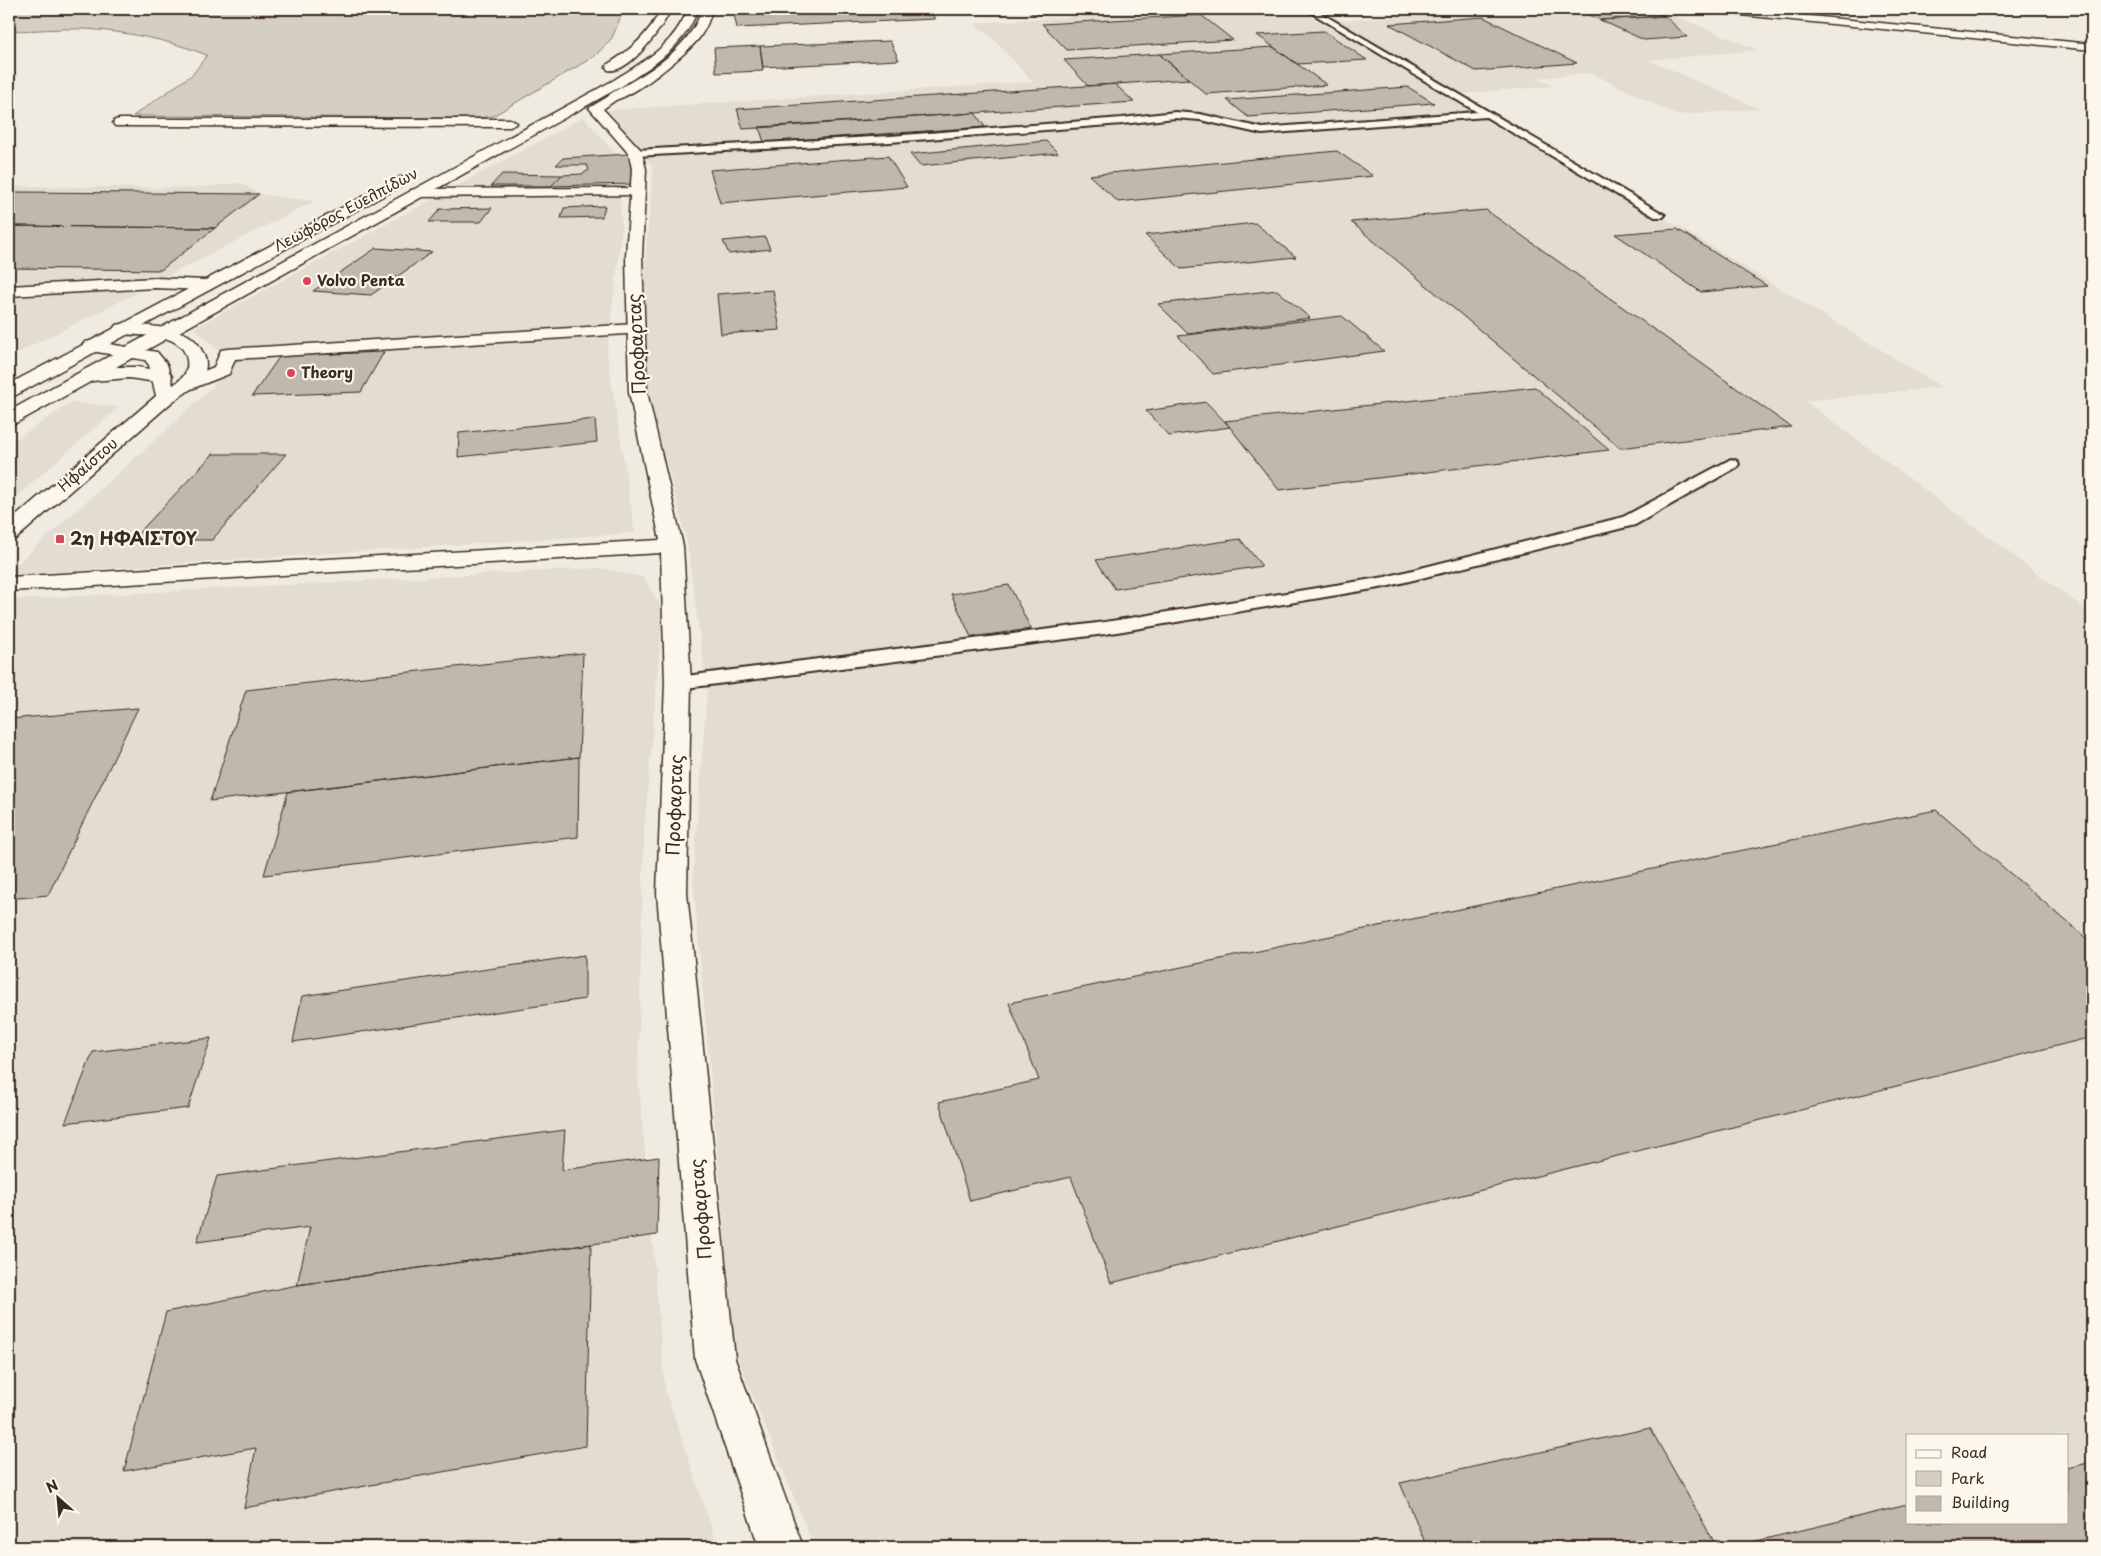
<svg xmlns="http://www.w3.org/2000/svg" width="2101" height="1556" font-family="'Playpen Sans',sans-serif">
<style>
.built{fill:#e2dcd1;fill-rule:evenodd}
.green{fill:#d5cec3;stroke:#887c70}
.building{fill:#c0b8ad;stroke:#3b2a1e}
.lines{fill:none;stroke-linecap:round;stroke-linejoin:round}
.service-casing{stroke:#3b2a1e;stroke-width:4}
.minor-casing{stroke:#3b2a1e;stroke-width:3}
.tertiary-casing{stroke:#3b2a1e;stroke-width:3}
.primary-casing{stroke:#3b2a1e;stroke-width:3}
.service{fill:#fbf7ec;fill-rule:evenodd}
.minor{fill:#fbf7ec;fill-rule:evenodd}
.tertiary{fill:#fbf7ec;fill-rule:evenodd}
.primary{fill:#fbf7ec;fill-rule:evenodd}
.poi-dot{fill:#d1495b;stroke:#fbf7ec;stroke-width:2}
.labels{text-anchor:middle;stroke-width:4.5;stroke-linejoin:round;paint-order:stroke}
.far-street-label{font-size:15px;fill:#3b2a1e;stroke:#fbf7ec}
.far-poi-label{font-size:15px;font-weight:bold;fill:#3b2a1e;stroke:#fbf7ec;text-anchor:start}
.street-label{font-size:18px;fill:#3b2a1e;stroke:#fbf7ec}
.poi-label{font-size:18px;font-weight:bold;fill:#3b2a1e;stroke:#fbf7ec;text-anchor:start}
</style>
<rect width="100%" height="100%" fill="#f0ebe0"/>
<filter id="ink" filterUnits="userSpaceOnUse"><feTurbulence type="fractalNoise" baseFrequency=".02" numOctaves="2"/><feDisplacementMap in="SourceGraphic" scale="10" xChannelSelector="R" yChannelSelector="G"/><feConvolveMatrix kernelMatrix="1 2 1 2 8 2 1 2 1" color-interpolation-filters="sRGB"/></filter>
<g filter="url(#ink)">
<!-- built -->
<path class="built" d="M1077 9H1297L1500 122H1506L1942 387 1805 401 2092 614V1547H814L735 1352 693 879 707 689 687 542 648 391 645 266 653 167 608 110 1033 82 996 42 974 23 1082 16ZM1907 1435H2067V1522H1907Z
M1389 9H1657L1759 50 1649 60 1760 109 1677 115 1591 73 1537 78 1553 86 1461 94 1336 21 1401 16Z
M584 117 616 155 622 227 607 353 635 533 9 575V571L162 434 214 385 223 355 194 328Z
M240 183 263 195 315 201 163 278 9 287V186L193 188Z
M123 287 137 293 9 357V294Z
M72 402 119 407 9 503V444Z
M600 568 643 577 663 610 644 833 638 1074 665 1389 718 1547H9V600Z"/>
<!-- green -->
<path class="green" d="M9 9H624L612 38 595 56 493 116 476 118 133 116 193 74 207 55C169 40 128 32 86 29 61 28 34 31 9 31Z"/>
<!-- building -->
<path class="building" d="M755 9H929L935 19 737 28 733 10Z
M1028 9H1071L1074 12 1032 14Z
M1575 9H1648L1665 16 1600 20Z
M1201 15 1233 40 1067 50 1042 24Z
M1665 16 1687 37 1644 40 1600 20Z
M1483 17 1577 63 1476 71 1389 24Z
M1324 31 1367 60 1297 64 1257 35Z
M890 41 899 60 763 67 760 46Z
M760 46 763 71 716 73 714 48Z
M1273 47 1327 85 1206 94 1159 54Z
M1159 54 1189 79 1088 86 1064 60Z
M1115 84 1134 102 743 129 737 109Z
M1408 87 1434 103 1248 117 1227 100Z
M975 113 985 127 764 142 759 127Z
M1046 141 1058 153 920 166 910 154Z
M1337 151 1373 176 1118 202 1089 175Z
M628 154 635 184 551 186 562 175 582 174 589 170 587 165H556L563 158Z
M888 156 907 187 720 203 710 170Z
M502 174 562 175 551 186H491Z
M19 192 259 194 215 228 9 226V198Z
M605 206 602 217 561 218 564 208Z
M492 208 481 222H429L440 209Z
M1486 210 1791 427 1620 448 1351 222Z
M1255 223 1296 257 1181 269 1145 235Z
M9 226 215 228 161 270 9 268Z
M1677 229 1767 286 1701 292 1615 234Z
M765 237 770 249 729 254 723 241Z
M376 248 432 252 371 295 313 291Z
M773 290 780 330 721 334 717 294Z
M1277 290 1310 318 1188 334 1158 304Z
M1342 316 1384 351 1213 374 1178 336Z
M384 352 361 392 252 396 280 356Z
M1535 387 1609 450 1279 490 1225 421Z
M1206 402 1230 427 1169 436 1146 411Z
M595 419 597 442 458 457 459 433Z
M213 454H286L212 540H132Z
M1240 539 1262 566 1115 589 1096 560Z
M1009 585 1031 629 971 637 951 594Z
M583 653 579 757 210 801 246 690Z
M138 708 48 895 9 899V719Z
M579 757 578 837 264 875 288 792Z
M1936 810 2092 943V1037L1111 1283 1071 1177 970 1201 939 1102 1039 1080 1009 1003Z
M585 955V999L293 1042 302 996Z
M211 1038 188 1108 65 1123 93 1052Z
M565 1130 562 1170 659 1157 657 1235 297 1285 310 1227 197 1242 217 1176Z
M591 1244 586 1446 244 1508 256 1448 124 1471 166 1312 297 1285Z
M1650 1428 1717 1547H1427L1400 1483Z
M2092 1462V1547H1731L1907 1505V1522H2067V1468Z"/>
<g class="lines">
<defs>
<path id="service" d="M1305 9H1314L1665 215 1663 217H1655L1486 117 1262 134 1200 120 1175 118 1122 124 890 142 636 156 631 153 636 150 890 136 1122 118 1175 112 1200 114 1262 128 1477 112Z
M1731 459 1737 461 1739 464 1737 467 1635 525 1385 587 1105 634 678 689 671 687 668 683 671 679 678 677 1105 622 1385 577 1623 517Z"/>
<path id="minor" d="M702 9H712C710 19 706 28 700 37 689 52 627 104 610 100L608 97 610 94C646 73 689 51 702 9Z
M1706 9H1740L2092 44V50L1711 12Z
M120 119H510L517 123 510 127 115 126 113 123 115 120Z
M638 188 643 189 645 192 643 195 416 197 411 196 409 193 411 190 416 189Z
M155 278 205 280 211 281 213 285 211 289 205 290 155 288 9 296V286Z
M636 324 642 325 645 329 642 333 235 359 229 374 186 391 179 389 177 385 179 381 214 367 221 350 227 349Z"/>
<path id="tertiary" d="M614 93 620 97 603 109 641 150 646 169 642 256 647 392 683 546 691 683 687 893 735 1359 803 1547H759L695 1359 657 893 665 683 661 553 9 591V577L660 540 629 392 626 256 632 169 629 154 589 108Z
M122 324C142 326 164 325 183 333 192 336 198 343 202 351 216 376 190 390 173 401L17 538 9 540V522L156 396 149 365 145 360 85 350 82 346 85 342 91 341 157 352 167 364 173 385C182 379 189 373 187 360 182 329 138 338 116 333L113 329 116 325Z"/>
<path id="primary" d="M661 9H671C664 26 629 75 608 70L606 67 608 64C631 50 649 34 661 9Z
M688 9H698C685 46 654 65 622 86L116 367H138L170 373 172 377 170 381 163 383 129 378 92 381 16 423 9 425V411L614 80C646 60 673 46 688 9Z
M400 177 405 178 407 181 405 184 16 395 9 397V384Z"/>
</defs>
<!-- service casing -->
<use href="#service" class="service-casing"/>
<!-- minor casing -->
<use href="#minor" class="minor-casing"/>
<!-- tertiary casing -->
<use href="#tertiary" class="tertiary-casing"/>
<!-- primary casing -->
<use href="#primary" class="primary-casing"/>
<!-- service -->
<use href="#service" class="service"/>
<!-- minor -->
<use href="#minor" class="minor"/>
<!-- tertiary -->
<use href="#tertiary" class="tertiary"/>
<!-- primary -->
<use href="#primary" class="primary"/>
</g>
</g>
<!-- markers -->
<g class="poi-dot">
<circle cx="307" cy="281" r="5"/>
<circle cx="291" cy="373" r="5"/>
<rect x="55" y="534" width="10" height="10" rx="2.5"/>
</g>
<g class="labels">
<!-- far-street labels -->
<g class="far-street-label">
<text transform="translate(346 210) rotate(-28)" y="5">Λεωφόρος Ευελπίδων</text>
<text transform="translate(88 465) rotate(-41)" y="5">Ηφαίστου</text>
</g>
<!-- far-poi labels -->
<g class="far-poi-label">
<text x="317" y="286">Volvo Penta</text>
<text x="301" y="378">Theory</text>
</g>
<!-- street labels -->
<g class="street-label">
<text transform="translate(637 344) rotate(-93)" y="6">Προφαρτας</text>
<text transform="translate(675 805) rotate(-88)" y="6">Προφαρτας</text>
<text transform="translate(701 1209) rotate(-95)" y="6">Προφαρτας</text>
</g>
<!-- poi labels -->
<g class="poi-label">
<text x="70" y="545">2η ΗΦΑΙΣΤΟΥ</text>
</g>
</g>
<!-- margin -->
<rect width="2101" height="1556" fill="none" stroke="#fbf7ec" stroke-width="30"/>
<rect x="15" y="15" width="2071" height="1526" fill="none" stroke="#3b2a1e" stroke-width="2" filter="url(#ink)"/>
<!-- legend -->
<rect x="1906" y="1434" width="162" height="90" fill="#fbf7ec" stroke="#aea59a"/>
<rect x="1916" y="1450" width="25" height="8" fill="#fbf7ec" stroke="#aea59a"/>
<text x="1951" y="1458" font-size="15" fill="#3b2a1e">Road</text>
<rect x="1916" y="1471" width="25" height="15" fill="#d5cec3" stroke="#aea59a"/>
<text x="1951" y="1484" font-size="15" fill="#3b2a1e">Park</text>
<rect x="1916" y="1496" width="25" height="15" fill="#c0b8ad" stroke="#aea59a"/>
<text x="1951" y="1508" font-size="15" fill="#3b2a1e">Building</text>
<!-- north arrow -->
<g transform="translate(58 1498) rotate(333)" stroke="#fbf7ec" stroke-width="4" paint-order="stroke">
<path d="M0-4L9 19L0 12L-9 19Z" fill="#3b2a1e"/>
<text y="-8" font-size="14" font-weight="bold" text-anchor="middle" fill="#3b2a1e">N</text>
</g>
</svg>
